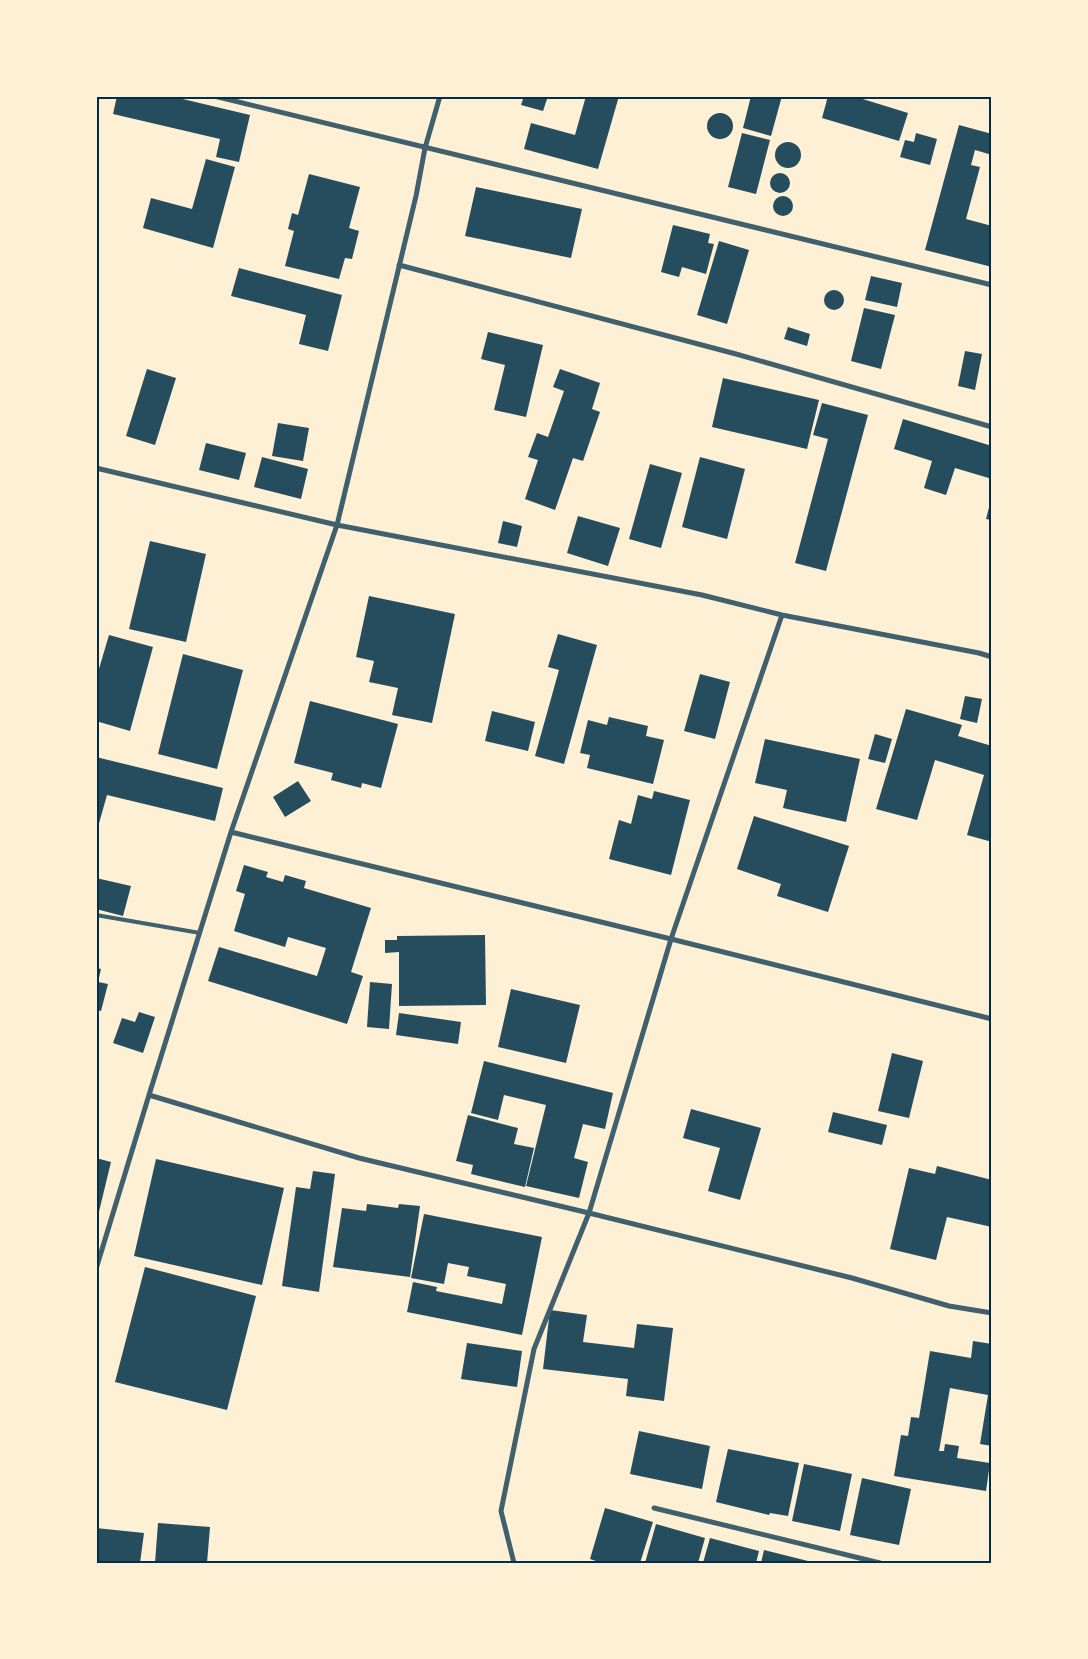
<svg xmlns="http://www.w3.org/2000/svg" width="1088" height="1659" font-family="'Source Sans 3',sans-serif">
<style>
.building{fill:#264d5e}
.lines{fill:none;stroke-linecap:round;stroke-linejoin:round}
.service{stroke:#3f606c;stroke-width:4}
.minor{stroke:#3f606c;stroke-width:5}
.neatline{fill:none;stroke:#003049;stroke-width:2}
</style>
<rect width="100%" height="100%" fill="#fdf0d5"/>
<!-- building -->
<path class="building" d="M117 96H170L250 115 239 162 216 157 220 139 113 114Z
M524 96H548L543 111 521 105Z
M586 96H619L598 169 524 149 531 123 575 135Z
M751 96H782L771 136 743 128Z
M828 96H853L908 113 899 141 822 118Z
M707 126a13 13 0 1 1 26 0a13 13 0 1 1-26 0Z
M959 125 992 134V155L975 150 971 165 980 167 966 219 992 226V267L925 250Z
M742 133 770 140 756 194 728 187Z
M916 133 937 139 930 165 900 157 905 140 914 142Z
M775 155a13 13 0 1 1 26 0a13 13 0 1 1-26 0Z
M206 159 235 167 213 248 143 228 151 198 192 209Z
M770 183a10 10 0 1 1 20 0a10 10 0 1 1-20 0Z
M309 174 360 187 349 228 359 231 352 259 345 258 339 279 285 266 294 231 288 229 292 213 298 215Z
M476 187 582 209 571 258 465 236Z
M773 206a10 10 0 1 1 20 0a10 10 0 1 1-20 0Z
M673 225 710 234 708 243 714 244 706 274 682 267 679 277 661 272Z
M719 241 749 250 727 324 697 315Z
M239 268 342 295 328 351 299 344 306 315 231 296Z
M871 276 902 283 897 307 865 300Z
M824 300a10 10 0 1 1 20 0a10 10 0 1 1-20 0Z
M864 308 895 315 881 369 851 361Z
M788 327 810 334 807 346 784 339Z
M488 332 543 345 526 417 494 410 505 365 481 359Z
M965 351 982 354 975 390 958 386Z
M147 369 176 378 155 445 126 436Z
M560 369 600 383 592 409 600 412 583 461 573 458 555 510 525 499 538 460 528 457 537 433 548 437 564 391 553 387Z
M723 378 819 400 807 449 712 427Z
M822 403 868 415 826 571 795 563 828 439 813 435Z
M903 419 992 446V479L955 468 946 495 924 488 932 461 894 449Z
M278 423 309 428 303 461 272 456Z
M206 443 246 453 239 480 199 470Z
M262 457 308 469 301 499 254 487Z
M700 457 745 469 727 539 682 527Z
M650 464 682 473 661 548 629 539Z
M991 500H992V520L986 519Z
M578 516 620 528 608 566 567 553Z
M503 521 522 526 517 547 498 543Z
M150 541 206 554 186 642 129 629Z
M369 596 455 614 432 723 392 715 398 688 369 682 374 661 356 657Z
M558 634 597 645 564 764 535 756 559 670 548 667Z
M109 635 153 647 130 731 96 721V679Z
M183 654 243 670 217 769 158 754Z
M700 674 730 682 715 739 684 731Z
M965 696 982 699 977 723 960 719Z
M310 701 398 724 381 788 362 783 361 788 331 780 333 773 294 763Z
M906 709 962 725 958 736 992 746V842L967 835 984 775 935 760 917 820 876 809Z
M492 711 535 722 528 751 485 741Z
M609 717 648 726 646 736 664 740 653 784 587 768 590 755 580 753 588 720 607 725Z
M875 734 892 739 885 763 868 759Z
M765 739 860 759 846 822 783 808 787 790 755 783Z
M96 757 223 788 215 821 107 795 96 834Z
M298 781 311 801 285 817 273 797Z
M654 791 690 800 671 875 609 859 619 820 631 824 638 795 652 799Z
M754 816 849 846 828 912 777 896 781 884 737 869Z
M244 865 268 872 266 877 283 882 285 875 306 881 304 888 371 908 351 972 363 976 347 1024 208 981 219 947 317 976 326 948 288 937 285 947 234 931 245 894 236 891Z
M96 878 131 886 123 916 96 909Z
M485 935 486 1005 399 1006V952L385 953V940H397V936Z
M96 968 101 969 98 982 108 984 101 1011 96 1010Z
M370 982 392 984 389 1029 367 1027Z
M511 989 580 1005 566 1063 498 1047Z
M139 1012 155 1017 143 1053 113 1043 122 1018 135 1022Z
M399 1013 461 1022 458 1044 396 1035Z
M892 1053 923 1061 909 1118 878 1111Z
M484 1061 613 1093 605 1129 583 1124 574 1158 588 1162 579 1198 526 1186 546 1105 504 1095 498 1120 471 1113Z
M691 1109 761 1128 740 1200 708 1191 720 1148 683 1138Z
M833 1112 887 1125 882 1145 828 1132Z
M468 1115 518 1128 514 1144 534 1148 525 1187 471 1174 473 1165 456 1161Z
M96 1158 111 1162 97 1220H96Z
M156 1159 284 1188 262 1285 134 1256Z
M937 1166 992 1180V1227L947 1217 936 1260 890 1249 909 1168 935 1174Z
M313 1171 335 1174 319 1292 282 1286 296 1187 310 1189Z
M367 1204 398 1208 399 1204 420 1206 410 1277 333 1267 342 1208 366 1211Z
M424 1214 542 1237 522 1335 407 1312 413 1282 437 1287 436 1291 502 1304 506 1284 467 1276 469 1267 448 1263 444 1284 411 1278Z
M145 1267 256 1296 227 1410 115 1382Z
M550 1310 587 1315 583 1342 634 1348 637 1324 673 1328 664 1401 626 1396 628 1379 543 1369Z
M973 1341 992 1344V1446L980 1444 988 1395 950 1388 939 1451H944L945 1444 959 1446 957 1458 990 1463 986 1491 894 1476 901 1435 908 1436 911 1417 919 1418 930 1351 971 1358Z
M467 1343 522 1351 517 1387 461 1379Z
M639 1431 710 1446 702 1489 630 1474Z
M728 1449 799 1463 788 1516 770 1513 769 1515 716 1502Z
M804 1464 852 1474 840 1531 792 1521Z
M862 1478 911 1489 899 1545 850 1535Z
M605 1508 653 1522 640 1563H602L590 1559Z
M158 1523 210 1527 207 1563H155Z
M656 1524 705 1538 698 1563H645Z
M96 1528 144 1533 140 1563H96Z
M710 1538 759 1551 756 1563H703Z
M764 1550 812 1562V1563H761Z"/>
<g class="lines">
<!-- service -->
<path class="service" d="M96 915 200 933"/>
<!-- minor -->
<path class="minor" d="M214 96 992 285
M399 265 736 354 992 427
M96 468 337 525 702 595 782 615 979 653 992 657
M231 832 671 939 992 1019
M149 1095 359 1158 589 1213 852 1278 949 1306 992 1313
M96 1269 149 1095 231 832 337 525 416 196 425 148 440 96
M654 1508 880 1563
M514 1563 501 1511 534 1349 589 1213 671 939 782 615"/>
</g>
<!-- border -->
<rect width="1088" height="1659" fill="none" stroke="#fdf0d5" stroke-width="195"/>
<rect x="98" y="98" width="892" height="1464" class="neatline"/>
</svg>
